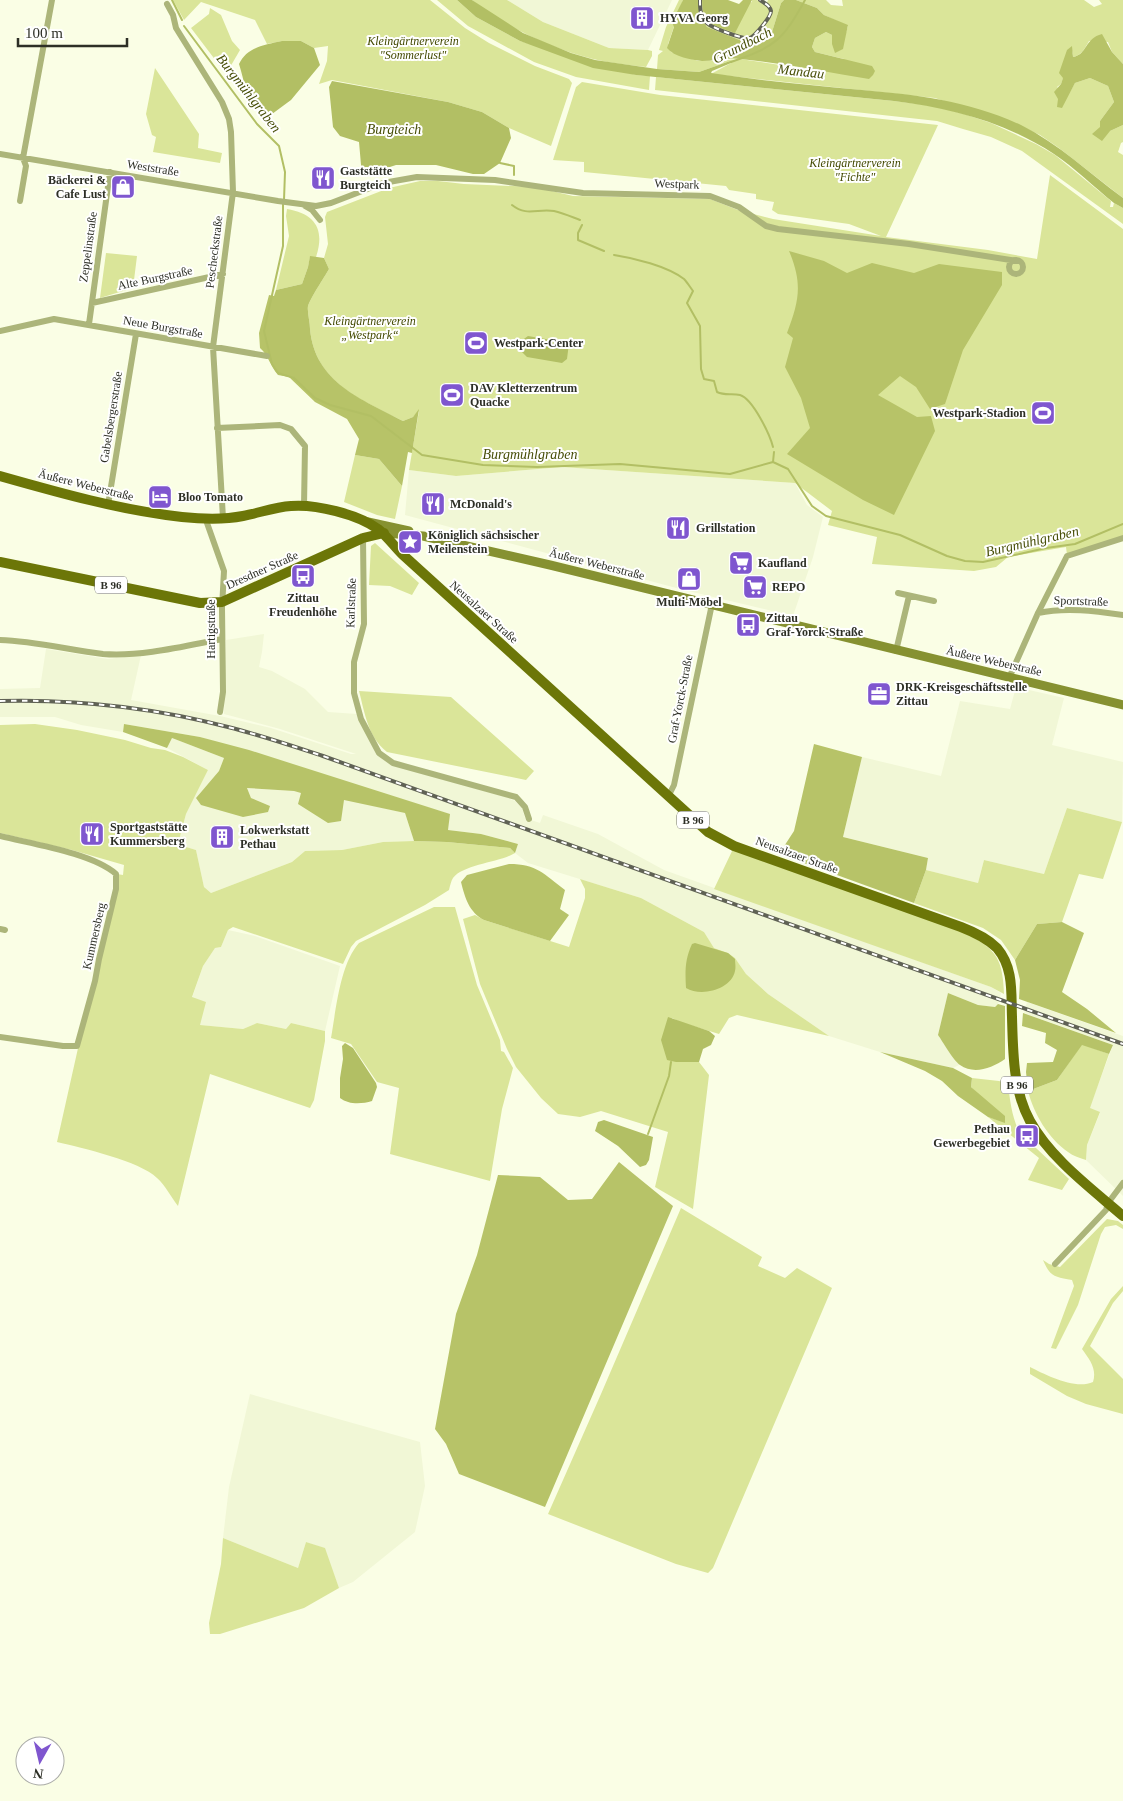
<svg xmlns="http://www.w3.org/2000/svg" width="1123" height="1801" font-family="'Times New Roman',serif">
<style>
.built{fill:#f1f7d6}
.green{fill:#dae599}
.forest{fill:#b7c368}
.water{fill:#b2bf64}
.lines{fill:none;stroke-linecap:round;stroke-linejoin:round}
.stream{stroke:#b2bf64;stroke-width:2}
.street{stroke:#acb57a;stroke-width:6}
.secondary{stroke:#869131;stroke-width:9}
.primary{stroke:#6c7608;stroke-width:10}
.rail-casing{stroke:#606255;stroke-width:4}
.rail{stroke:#fff;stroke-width:2;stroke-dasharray:5.5;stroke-linecap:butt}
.labels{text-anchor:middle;stroke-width:4;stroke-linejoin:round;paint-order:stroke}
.shield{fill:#fff;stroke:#6c6d67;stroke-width:1}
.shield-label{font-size:11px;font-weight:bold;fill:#2d2f26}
.poi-label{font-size:12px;font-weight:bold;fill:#2d2f26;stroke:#fff;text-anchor:start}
.park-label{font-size:12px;font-style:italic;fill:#434900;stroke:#fff}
.street-label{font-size:12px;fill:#2d2f26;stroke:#fff}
.water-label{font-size:14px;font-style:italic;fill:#474e07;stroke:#fff}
</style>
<rect width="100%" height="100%" fill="#fafee5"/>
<!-- built -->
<path class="built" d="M507 0H672L648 50 609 48 543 22Z
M562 467 795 483 807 505 823 517 813 557 793 616 680 589 405 515 409 470 456 476Z
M264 634 262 652 259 667 272 671 305 689 328 712 357 714 376 754 392 765 506 797 515 801 522 808 525 818 540 823 543 815 598 834 664 870 991 987 1001 993 998 1004 995 1007 978 1005 948 993 938 1035 959 1065 953 1068 880 1052 829 1036 768 994 746 974 735 958 728 953 714 948 704 932 641 898 528 863 515 853 518 844 481 834 448 830 449 814 200 737 124 724 123 732 81 725 55 717H0V689L40 688 46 649 108 659 141 655 131 700 220 716 271 728 351 754H356L280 729 224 714 226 640Z
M1016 687 1064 698 1052 745 1123 762 1122 822 1067 808 1044 874 984 860 978 883 926 870 928 858 843 837 862 757 941 776 960 701 1010 709Z
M172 738 224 758 219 771 196 798 270 806 251 798 247 788 294 791 344 799 405 813 414 841 383 842 342 850 305 851 292 862 211 893 204 887 196 850 183 846 179 840 186 814 208 770 167 748Z
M228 930 255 936 340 966 325 1031 291 1023 286 1029 257 1023 243 1029 199 1025 192 998 203 966 215 948 221 947Z
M1027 1002 1123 1036V1196L1086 1160 1087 1145 1100 1113 1089 1109 1113 1045 1024 1013Z
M250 1394 420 1442 425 1486 415 1532 353 1582 339 1588 324 1548 306 1542 298 1568 223 1538 229 1487Z"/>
<!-- green -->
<path class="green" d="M173 0H430L465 28 489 43 535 66 569 79 572 83 551 146 509 128 482 112 448 102 332 80 319 84 327 61 328 46 314 48 301 41H282L267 44 255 20 201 2 184 20Z
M437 0H457L476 17 520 41 636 75 650 76 649 90 576 77 534 62 468 26Z
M472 0H507L543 22 609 48 648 50 652 51V56L646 67C628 65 610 63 593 59 550 48 507 28 472 0Z
M679 0H683L668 44 671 52 698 61H715L740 59 813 70 844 59 815 52 812 47 815 38 826 32 832 35V44L844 39 848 26 824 15 817 8 796 0H826L831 5 843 6 842 0H1084L1094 7 1102 4 1099 0H1123V64L1112 52 1108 42 1089 41C1085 48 1081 56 1073 57V51L1061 84 1057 87 1067 97 1075 83 1090 78 1108 86 1114 102 1100 121 1110 131 1123 125V142L1121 143 1118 152 1123 155V198L1059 148 1040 135 1021 126 935 98 711 74 731 63 730 61 699 72 657 69 658 55 663 51 659 50 666 27Z
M698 0H702L703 14 752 2V0H757L766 5 768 0H784L781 3 772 32 755 44 747 43 707 27 701 18Z
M210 8 221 15 232 41 240 50 226 74 191 28 209 14Z
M155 68 199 134 198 148 222 153 220 163 153 152 156 137 152 135 146 114Z
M656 77 894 101 934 106 964 114 991 123 1036 144 1055 155 1111 201 1110 207H1113L1114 203 1123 208V224L1022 151 991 137 963 129 937 121 655 90Z
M582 82 660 95 938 125 886 237 988 250 1037 259 1050 175 1123 229V536L1067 555 1066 547 1008 557 996 567 974 571 872 564 877 537 828 525 832 511 795 483 562 467 456 476 409 470 419 411 413 417 403 421C362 400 315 383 310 329 310 322 307 312 308 306 311 297 324 278 329 269L324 258 328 244 325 217 327 212 389 188 420 181H438L464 184 535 187 573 196 710 199 738 210 773 219 881 236 849 224 778 214 772 210 774 202 756 199V194L729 190 726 186 584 172V162L553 160 576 87Z
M287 209C316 214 325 230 316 257H310L308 267 302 284 276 290 289 236 286 216Z
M106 253 137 256 133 288 100 298Z
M355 455 379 459 402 486 395 519 377 515 344 502Z
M375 543 419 583 412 595 390 586 369 585 371 546Z
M359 691 451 697 534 771 526 780 387 752C368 737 365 714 359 691Z
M35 724 77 730 125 740 151 748 165 750 183 757 208 770 186 814 179 840 183 846 196 850 204 887 211 893 292 862 305 851 342 850 383 842 414 841 447 842 510 848 515 853C499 863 464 864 453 878 451 881 450 886 449 890L425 905 356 941 351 947 343 964 233 927 228 930 221 947 215 948 203 966 192 997 206 1002 200 1025 243 1029 257 1023 286 1029 291 1023 325 1031V1041L314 1100 310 1108 210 1074 178 1206C171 1197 165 1185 157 1178 140 1161 82 1148 57 1142L117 874 123 875 124 865 72 850 0 833V725Z
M1067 808 1122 822 1103 879 1079 874 1062 922 1037 924 1015 960 1001 940 983 928 914 903 926 870 978 883 984 860 1044 874Z
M733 849 959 930C993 947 1003 954 1004 994L991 987 714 889Z
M580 879 641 898 704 932 714 948 728 953 735 958 746 974 768 994 829 1036 737 1015 729 1018 719 1034 680 1022 672 1018 676 1062H699L709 1075 693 1209 655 1187 668 1132 601 1111 580 1117 558 1114 541 1098 516 1067 507 1049 480 984 463 919 475 915 484 920 569 947 585 898V889Z
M434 907H455L477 985 500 1040 501 1051 504 1052 513 1068 502 1109 490 1181 390 1154 399 1088 377 1082 351 1044 331 1038C336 1010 340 964 359 943Z
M1082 1044 1109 1054 1090 1108 1100 1112 1087 1145 1086 1160C1080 1158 1073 1156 1068 1152 1048 1138 1034 1114 1028 1091L1057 1080Z
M972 1078 999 1081 1008 1084C1010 1101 1012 1118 1020 1133L1069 1179 1062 1190 1028 1180 1039 1158 988 1117 1005 1122 971 1087Z
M681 1208 762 1257 758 1266 785 1278 797 1268 832 1288 713 1568 708 1573 676 1564 548 1514 601 1394Z
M1107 1219 1118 1221 1123 1225V1229L1116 1225 1105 1227 1101 1234 1078 1305 1056 1349 1051 1348 1074 1286 1072 1280C1055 1277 1050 1277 1043 1260L1049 1264 1060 1267Z
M1123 1286V1291L1113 1303 1090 1346 1123 1379V1414L1086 1404 1067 1396 1030 1374V1367C1046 1375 1075 1390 1093 1382 1097 1369 1090 1360 1082 1349L1111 1299Z
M223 1538 298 1568 306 1542 325 1548 339 1588 304 1608 220 1634H210L209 1623 221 1564Z"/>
<!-- forest -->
<path class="forest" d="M683 0H698L701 18 707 27 747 43 755 44 772 32 781 3 784 0H796L817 8 824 15 848 25 843 49 835 53 832 44V35L826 32 815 38 812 47 815 52 872 66 875 71 873 75 869 79C826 72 783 63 740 59 728 57 715 61 702 61 692 60 674 57 667 48L674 27 672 22Z
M728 0 739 4 743 0H752L735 33C714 25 702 25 702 0Z
M1102 34 1112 52 1123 64V125L1110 131 1102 141 1092 134 1100 127V121L1114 102 1108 86 1090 78 1075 83 1062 108 1057 107 1058 99 1054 92 1061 84 1063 78 1059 73 1067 50 1072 46 1073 57C1087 55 1085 38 1102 34Z
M789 251 824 261 847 273 872 263 914 273 939 264 1002 272V285L963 350 945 404 930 409 916 387 900 376 878 395 917 417 931 416 935 431 894 515 863 500 787 454 810 428 801 398 785 367 793 338 787 333C799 301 803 284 789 251Z
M310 256 324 258 329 269C324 278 311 297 308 306 307 312 310 322 310 329 315 383 362 399 403 421L413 417 419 409 412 453 408 452 402 486 379 459 355 455 359 439 347 419 315 402 289 377 278 375C270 366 269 356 260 348L259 333 269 295 274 296 276 290 302 284 308 267Z
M124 724 200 737 249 750 450 814 448 830 481 834 518 844 515 853 510 848 447 842 414 841 405 813 344 800 341 821 328 823 298 804 301 793 294 791 247 788 251 798 270 806 268 812 243 817 201 805 196 798 219 771 224 758 172 738 167 748 123 732Z
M814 744 862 757 843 837 928 858 926 870 914 903 779 854 794 831Z
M509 864C537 864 544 874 565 890L560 909 569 915 550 941 484 920C469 912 465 898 461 882L467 875Z
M1062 922 1084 933 1062 992 1087 1009 1116 1033 1019 999 1020 980 1015 960 1037 924Z
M948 993 978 1005 995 1007 998 1004 1005 1006V1059C992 1068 974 1075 960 1065 953 1060 943 1042 938 1035Z
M1023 1013 1113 1045 1109 1054 1082 1045 1057 1080 1028 1091 1026 1072 1027 1063 1053 1062 1057 1050 1045 1043 1046 1033 1022 1026Z
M880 1052 953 1068 972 1078 971 1087 1005 1116V1123L988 1117 958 1096 942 1081 925 1071Z
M619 1162 673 1206 545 1507 459 1474 446 1444 435 1429 456 1314 477 1255 498 1175 540 1177 568 1200 592 1199Z"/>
<!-- water -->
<path class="water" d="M457 0H472L523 33 571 53 595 60 657 69 699 72 730 61 732 62 731 63 712 71 711 73C761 81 812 85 862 90 919 95 969 101 1021 125 1059 144 1089 173 1123 198V208L1114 203C1094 187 1075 168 1054 154 1005 122 951 108 894 101L636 75 593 68 520 41 476 17Z
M282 41H301L314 48 320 65 291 100 272 114C245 102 247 90 239 64 247 47 264 45 282 41Z
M332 81 448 102 482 112 509 128 511 138 500 163 484 174H473L436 165H396L362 176 359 142 340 136 333 127 329 87Z
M528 336 569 343 567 359 562 363 527 357 520 350 521 341Z
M695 943 728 953 735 959C735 962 736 967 735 971 731 990 701 997 686 988 685 971 685 959 692 944Z
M668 1017 709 1031 715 1036 711 1045 703 1049 699 1062H676L667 1060 661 1040Z
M345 1043 353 1048 376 1083 377 1087 372 1101C362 1104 349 1105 340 1098V1078L343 1059 342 1046Z
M604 1120 653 1137 649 1160 646 1165 640 1167 618 1146 595 1131 598 1122Z"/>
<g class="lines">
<!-- stream -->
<path class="stream" d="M172 0 182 20
M184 26 257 124 279 146 285 172 284 200
M731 62C775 47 783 40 805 0
M500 163 514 166V175
M283 204V246L264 331 272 364 278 373 294 378 315 398 330 405 371 416 422 455 483 465 537 467 620 464 730 474 773 462 788 469 812 506 826 516 900 535 947 556 965 561 983 562 1046 548 1075 544 1123 524
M512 205C527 217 538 208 554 211 563 213 572 217 580 220
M582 225 578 233V240L604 251
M614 255C634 258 667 266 684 279 687 282 690 287 693 291L687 303 700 326 701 369 704 379 714 381 717 392C725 396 732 393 740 395 753 399 770 435 773 447
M773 462 774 452
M648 1134 669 1076 671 1062"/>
<!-- street -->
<path class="street" d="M167 4 173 15 176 28 222 102 229 119 231 132 233 192 213 347 223 518
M0 154 278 201 316 206 331 203 383 183 417 177 495 180 583 193 710 196 739 207 766 226 778 229 909 244 1017 261
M20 201 26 166 23 158 52 0
M305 206 312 210 320 220
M1009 267a7 7 0 1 1 14 0a7 7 0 1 1-14 0Z
M92 303 223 274
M89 324 110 172
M0 331 54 319 267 356
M217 428 280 425 291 429 305 446 304 506
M108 505 136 334
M207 519V523L224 571 222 608 223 692 220 712
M363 538 364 624 354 662V693L361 719 379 753 393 763 516 797 525 807 529 819
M898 593 934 601
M1038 613C1066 607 1095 611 1123 615
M0 640C35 641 69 650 103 654 141 657 185 646 222 639
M896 651 909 596
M1009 678 1038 613 1067 556 1123 538
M668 797 674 785 712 604
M0 836C32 844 92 853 116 874V889L99 959 95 981 77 1046H63L0 1037
M0 929 5 930
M1055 1264 1106 1210 1108 1203 1123 1183"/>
<!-- secondary -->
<path class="secondary" d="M368 522 409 531
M384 533 423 536 550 565 1123 705"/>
<!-- primary -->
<path class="primary" d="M0 476C60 493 120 510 182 517 202 519 223 520 243 516 259 513 275 507 291 506 316 504 357 514 378 529 387 536 394 546 402 554L708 832 734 846 961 927C974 932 987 938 997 948 1014 968 1011 993 1012 1017 1013 1052 1013 1090 1030 1121 1050 1158 1092 1189 1123 1216
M0 562 200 603 222 602 363 538 384 533"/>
<defs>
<path id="rail" d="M700 0C700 8 700 16 706 22 709 27 744 40 750 38 755 36 771 17 771 11 770 5 764 3 760 0
M0 701C76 699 155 708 228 727 260 735 292 746 323 756L1123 1044"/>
</defs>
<!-- rail casing -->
<use href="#rail" class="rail-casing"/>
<!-- rail -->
<use href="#rail" class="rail"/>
</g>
<!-- icons -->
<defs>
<symbol id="building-square" viewBox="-11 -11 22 22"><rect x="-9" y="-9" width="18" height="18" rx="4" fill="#7f56cf" stroke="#fff"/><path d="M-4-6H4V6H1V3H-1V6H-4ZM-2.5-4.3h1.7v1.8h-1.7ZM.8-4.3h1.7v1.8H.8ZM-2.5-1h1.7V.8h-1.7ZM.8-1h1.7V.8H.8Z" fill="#fff"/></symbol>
<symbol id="restaurant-square" viewBox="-11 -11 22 22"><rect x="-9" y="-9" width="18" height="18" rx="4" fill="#7f56cf" stroke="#fff"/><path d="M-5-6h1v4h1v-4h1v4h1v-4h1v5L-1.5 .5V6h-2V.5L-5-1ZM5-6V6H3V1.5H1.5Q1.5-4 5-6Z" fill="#fff"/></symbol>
<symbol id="shop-square" viewBox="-11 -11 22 22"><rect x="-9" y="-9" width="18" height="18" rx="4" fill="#7f56cf" stroke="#fff"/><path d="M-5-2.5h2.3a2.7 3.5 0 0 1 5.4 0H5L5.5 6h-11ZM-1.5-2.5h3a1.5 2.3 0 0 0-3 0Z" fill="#fff"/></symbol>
<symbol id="stadium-square" viewBox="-11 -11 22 22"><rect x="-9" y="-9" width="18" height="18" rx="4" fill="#7f56cf" stroke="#fff"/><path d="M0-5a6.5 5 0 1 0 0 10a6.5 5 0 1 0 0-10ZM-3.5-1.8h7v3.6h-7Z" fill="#fff"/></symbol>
<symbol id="hotel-square" viewBox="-11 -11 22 22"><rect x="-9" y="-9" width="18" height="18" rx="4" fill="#7f56cf" stroke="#fff"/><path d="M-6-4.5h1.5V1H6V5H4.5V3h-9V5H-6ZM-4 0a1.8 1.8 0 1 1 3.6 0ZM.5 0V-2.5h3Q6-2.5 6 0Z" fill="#fff"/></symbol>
<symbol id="sight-square" viewBox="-11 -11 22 22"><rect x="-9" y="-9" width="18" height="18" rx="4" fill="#7f56cf" stroke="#fff"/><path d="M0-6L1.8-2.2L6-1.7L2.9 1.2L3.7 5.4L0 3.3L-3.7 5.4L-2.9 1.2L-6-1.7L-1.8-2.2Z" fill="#fff"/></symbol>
<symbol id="supermarket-square" viewBox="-11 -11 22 22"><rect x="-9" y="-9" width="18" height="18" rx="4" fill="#7f56cf" stroke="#fff"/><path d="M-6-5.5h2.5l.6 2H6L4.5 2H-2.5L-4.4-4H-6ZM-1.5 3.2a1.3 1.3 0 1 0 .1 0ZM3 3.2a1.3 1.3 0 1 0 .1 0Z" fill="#fff"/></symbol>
<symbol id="bus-square" viewBox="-11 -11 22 22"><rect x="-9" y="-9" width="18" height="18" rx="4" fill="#7f56cf" stroke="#fff"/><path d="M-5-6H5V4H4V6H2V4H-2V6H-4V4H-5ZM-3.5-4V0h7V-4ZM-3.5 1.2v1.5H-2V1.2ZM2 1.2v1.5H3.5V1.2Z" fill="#fff"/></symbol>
<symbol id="office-square" viewBox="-11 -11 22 22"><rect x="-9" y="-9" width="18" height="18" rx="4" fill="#7f56cf" stroke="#fff"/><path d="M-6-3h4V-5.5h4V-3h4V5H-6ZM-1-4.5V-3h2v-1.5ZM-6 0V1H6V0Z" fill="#fff"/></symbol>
</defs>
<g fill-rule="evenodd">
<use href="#building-square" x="628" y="4" width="28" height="28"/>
<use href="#restaurant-square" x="309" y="164" width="28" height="28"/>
<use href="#shop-square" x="109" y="173" width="28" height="28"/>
<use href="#stadium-square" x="462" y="329" width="28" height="28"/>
<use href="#stadium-square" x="438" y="381" width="28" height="28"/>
<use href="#stadium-square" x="1029" y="399" width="28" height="28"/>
<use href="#hotel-square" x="146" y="483" width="28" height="28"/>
<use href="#restaurant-square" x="419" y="490" width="28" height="28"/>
<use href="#restaurant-square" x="664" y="514" width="28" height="28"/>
<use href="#sight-square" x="396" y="528" width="28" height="28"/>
<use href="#supermarket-square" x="727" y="549" width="28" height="28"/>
<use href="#bus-square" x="289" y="562" width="28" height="28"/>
<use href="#shop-square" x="675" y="565" width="28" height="28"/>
<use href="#supermarket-square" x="741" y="573" width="28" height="28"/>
<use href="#bus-square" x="734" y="611" width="28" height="28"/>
<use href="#office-square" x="865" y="680" width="28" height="28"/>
<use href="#restaurant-square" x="78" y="820" width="28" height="28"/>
<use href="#building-square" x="208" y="823" width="28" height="28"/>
<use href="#bus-square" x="1013" y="1122" width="28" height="28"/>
</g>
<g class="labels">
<!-- shield labels -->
<g class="shield">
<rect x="95" y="576.5" width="32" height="17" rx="4"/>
<rect x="677" y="811.5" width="32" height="17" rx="4"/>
<rect x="1001" y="1076.5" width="32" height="17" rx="4"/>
</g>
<g class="shield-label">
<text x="111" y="589">B 96</text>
<text x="693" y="824">B 96</text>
<text x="1017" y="1089">B 96</text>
</g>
<!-- poi labels -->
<g class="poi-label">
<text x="660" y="22">HYVA Georg</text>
<text x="340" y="175">Gaststätte<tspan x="340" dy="14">Burgteich</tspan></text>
<text x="106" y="184" text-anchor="end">Bäckerei &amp;<tspan x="106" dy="14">Cafe Lust</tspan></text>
<text x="494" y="347">Westpark-Center</text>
<text x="470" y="392">DAV Kletterzentrum<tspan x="470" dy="14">Quacke</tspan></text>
<text x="1026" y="417" text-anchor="end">Westpark-Stadion</text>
<text x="178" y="501">Bloo Tomato</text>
<text x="450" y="508">McDonald's</text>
<text x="696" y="532">Grillstation</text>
<text x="428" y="539">Königlich sächsischer<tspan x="428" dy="14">Meilenstein</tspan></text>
<text x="758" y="567">Kaufland</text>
<text x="772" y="591">REPO</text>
<text x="303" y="602" text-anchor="middle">Zittau<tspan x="303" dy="14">Freudenhöhe</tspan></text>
<text x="689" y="606" text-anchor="middle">Multi-Möbel</text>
<text x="766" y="622">Zittau<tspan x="766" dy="14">Graf-Yorck-Straße</tspan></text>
<text x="896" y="691">DRK-Kreisgeschäftsstelle<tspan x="896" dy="14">Zittau</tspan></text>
<text x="110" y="831">Sportgaststätte<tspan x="110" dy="14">Kummersberg</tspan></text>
<text x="240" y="834">Lokwerkstatt<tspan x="240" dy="14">Pethau</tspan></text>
<text x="1010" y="1133" text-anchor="end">Pethau<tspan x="1010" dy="14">Gewerbegebiet</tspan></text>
</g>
<!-- park labels -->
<g class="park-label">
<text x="413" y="45">Kleingärtnerverein<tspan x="413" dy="14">"Sommerlust"</tspan></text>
<text x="855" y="167">Kleingärtnerverein<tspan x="855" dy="14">"Fichte"</tspan></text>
<text x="370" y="325">Kleingärtnerverein<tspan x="370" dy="14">„Westpark“</tspan></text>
</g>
<!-- street labels -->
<g class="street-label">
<text transform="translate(153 168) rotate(9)" y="4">Weststraße</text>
<text transform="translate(677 184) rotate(2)" y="4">Westpark</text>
<text transform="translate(88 247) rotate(-82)" y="4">Zeppelinstraße</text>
<text transform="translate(214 252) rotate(-83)" y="4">Pescheckstraße</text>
<text transform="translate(155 278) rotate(-12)" y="4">Alte Burgstraße</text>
<text transform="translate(163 327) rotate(10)" y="4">Neue Burgstraße</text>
<text transform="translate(111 417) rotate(-81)" y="4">Gabelsbergerstraße</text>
<text transform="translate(86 485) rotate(14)" y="4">Äußere Weberstraße</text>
<text transform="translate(597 564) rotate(14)" y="4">Äußere Weberstraße</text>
<text transform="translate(262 570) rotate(-24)" y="4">Dresdner Straße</text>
<text transform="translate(1081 601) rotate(2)" y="4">Sportstraße</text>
<text transform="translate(351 603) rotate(-88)" y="4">Karlstraße</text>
<text transform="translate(484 612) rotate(42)" y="4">Neusalzaer Straße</text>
<text transform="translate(211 629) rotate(-90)" y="4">Hartigstraße</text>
<text transform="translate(994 661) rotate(13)" y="4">Äußere Weberstraße</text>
<text transform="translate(680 699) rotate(-79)" y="4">Graf-Yorck-Straße</text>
<text transform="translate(797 855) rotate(20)" y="4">Neusalzaer Straße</text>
<text transform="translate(94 936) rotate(-77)" y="4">Kummersberg</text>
</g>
<!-- water labels -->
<g class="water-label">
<text transform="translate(742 45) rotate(-27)" y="5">Grundbach</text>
<text transform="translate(801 71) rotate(6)" y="5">Mandau</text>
<text transform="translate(249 93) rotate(52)" y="5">Burgmühlgraben</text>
<text x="394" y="134">Burgteich</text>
<text x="530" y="459">Burgmühlgraben</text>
<text transform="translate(1032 541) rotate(-13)" y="5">Burgmühlgraben</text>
</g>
</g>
<!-- north arrow -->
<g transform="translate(40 1761) rotate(188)"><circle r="24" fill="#ffffff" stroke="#abaca8"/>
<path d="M0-4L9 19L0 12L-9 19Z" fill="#7f56cf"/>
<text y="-8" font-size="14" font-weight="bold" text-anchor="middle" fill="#2d2f26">N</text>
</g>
<!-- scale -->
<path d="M18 38v8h109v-8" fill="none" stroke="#2d2f26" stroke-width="2.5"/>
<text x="25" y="38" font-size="15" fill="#2d2f26" stroke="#ffffff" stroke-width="4" paint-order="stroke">100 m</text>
</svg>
